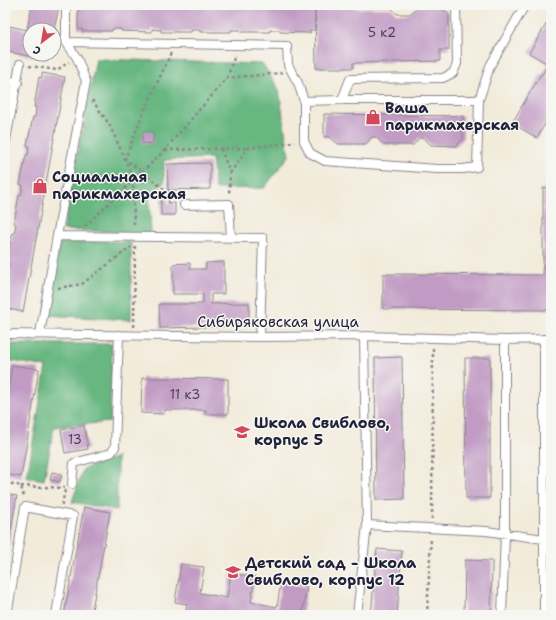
<svg xmlns="http://www.w3.org/2000/svg" width="556" height="620" font-family="'Shantell Sans',sans-serif">
<style>
.forest{fill:#67b781;stroke:#446c5e}
.building{fill:#c19bc4}
.lines{fill:none;stroke-linecap:round;stroke-linejoin:round}
.service-casing{stroke:#8a868a;stroke-width:10}
.path{stroke:#8a868a;stroke-width:2.5;stroke-dasharray:3 3;stroke-linecap:butt}
.service{stroke:#fff;stroke-width:8}
.labels{text-anchor:middle;stroke-width:3;stroke-linejoin:round;paint-order:stroke}
.number-label{font-size:13px;fill:#4a405d}
.poi-label{font-size:15px;font-weight:bold;fill:#22223b;stroke:#f6f6f2;text-anchor:start}
.street-label{font-size:15px;fill:#22223b;stroke:#f6f6f2}
</style>
<rect width="100%" height="100%" fill="#f6f6f2"/>
<filter id="ink" filterUnits="userSpaceOnUse"><feTurbulence type="fractalNoise" baseFrequency=".025" numOctaves="2"/><feDisplacementMap in="SourceGraphic" scale="8" xChannelSelector="R" yChannelSelector="G"/><feConvolveMatrix kernelMatrix="1 2 1 2 8 2 1 2 1" color-interpolation-filters="sRGB"/></filter>
<filter id="wash" filterUnits="userSpaceOnUse"><feTurbulence type="fractalNoise" baseFrequency=".012" numOctaves="4" result="noise"/><feDisplacementMap in="SourceGraphic" scale="16" xChannelSelector="R" yChannelSelector="G"/><feGaussianBlur stdDeviation="0.9" result="paint"/><feColorMatrix in="noise" values="0 0 0 0 0 0 0 0 0 0 0 0 0 0 0 0 0 1.4 0 .05"/><feComposite in="paint" operator="in"/></filter>
<g filter="url(#wash)">
<rect width="100%" height="100%" fill="#f2ebda"/>
<!-- forest -->
<path class="forest" d="M96 59 263 64 279 90 289 156 264 188 215 189 212 158 164 160V183L149 197 151 233 63 230Z
M5 83 12 85 5 122Z
M60 241 131 242V320L48 315Z
M10 344H112L110 422 54 427 44 480 27 477 46 367 7 360Z
M117 457V510L72 502 83 469Z"/>
<g id="blocks">
<!-- building -->
<path class="building" d="M32 5 59 6 54 30H30V54H49L47 60 5 51V25L27 30Z
M78 5 315 6V8H391L397 14H410L419 6H439L449 14V50H440V61L353 63V68H316L315 9V30H310V33L280 32V30H270V32H240V30H231V32H200V30H192L191 32H161V30L152 29V32L121 31V29H112V31H82V29H78Z
M551 16V67L546 76 551 79V113L537 138 512 123 541 74H543L548 64 529 53Z
M42 73 65 77 23 312 5 308V273H7L9 263H7L12 233 14 234 16 224 14 223 19 195H21L23 185H20L26 155H28L29 146 27 145 33 117H35L36 107H34L39 77 42 78Z
M324 114 463 116V139L456 146 431 145 424 138H419L413 145H384L376 137H372L366 144H338L330 137H324Z
M143 131 153 132V144L142 143Z
M210 163V189L168 190 167 164Z
M543 188H551V310L383 309V274L543 275Z
M161 198 169 199 168 203H175V215H161Z
M224 262V294H211V304L249 303V326L160 328 159 304H203V294H173V264L190 263V269H206V263Z
M402 357 404 499 376 500 375 358Z
M465 358H490V498H466Z
M12 365 39 369 21 477 5 474V411Z
M142 378 228 379V414H205L206 410H164V414L141 413Z
M84 425 88 449 65 453 61 430Z
M52 472 62 474 60 482 50 480Z
M5 494 17 496 6 557H5Z
M84 507 110 512 91 615H64Z
M377 549 402 551 397 615H371Z
M465 560 492 561 491 615H464Z
M181 564 204 567 200 593 227 598 231 573 255 577 251 602 277 607 281 582 307 587 302 615H185L187 604 175 602Z"/>
</g>
</g>
<g filter="url(#ink)">
<use href="#blocks" fill-opacity="0" stroke="#8a868a" stroke-width="1"/>
<g class="lines">
<defs>
<path id="service" d="M66 5V42L287 46 288 65 298 83 304 101V141L310 153 325 161 437 169H463L477 167 479 100 490 66 525 5
M5 80 18 83
M342 100 350 79 443 78 453 73 457 64 456 5
M304 101 342 100H479
M5 145 20 64
M184 205 229 204 231 238
M57 236 86 81 77 58 66 42
M5 334 260 337 364 336 505 340 551 339
M40 334 57 236 263 238 260 337
M72 484 74 463 111 453 115 447 119 335
M367 525 486 531 551 540
M7 615 25 507 73 516 56 615
M357 615 367 525 364 336
M502 615 505 534V340
M544 615V339"/>
</defs>
<!-- service casing -->
<use href="#service" class="service-casing"/>
<!-- path -->
<path class="path" d="M171 53 142 116 125 159 177 199
M29 66 57 70 69 62
M227 78 235 55
M92 100 109 124 125 159 133 179 134 227
M221 149 230 173 229 195
M165 150 247 148
M230 173 248 148 295 142
M85 226 161 154 227 78 282 73
M58 288 82 284 131 247
M134 327 135 246
M5 482 21 486 24 498
M21 486 65 488
M62 505 65 490
M432 519 433 348
M427 615 431 538"/>
<!-- service -->
<use href="#service" class="service"/>
</g>
</g>
<!-- icons -->
<defs>
<symbol id="shop-bare" viewBox="-9 -9 18 18"><path d="M-5-2.5h2.3a2.7 3.5 0 0 1 5.4 0H5L5.5 6h-11ZM-1.5-2.5h3a1.5 2.3 0 0 0-3 0Z" fill="#d1495b" stroke="#f6f6f2" stroke-width="2.5" paint-order="stroke"/></symbol>
<symbol id="school-bare" viewBox="-9 -9 18 18"><path d="M0-5L7-2L0 1L-7-2ZM-4 1L0 2.5L4 1V4Q0 6-4 4Z" fill="#d1495b" stroke="#f6f6f2" stroke-width="2.5" paint-order="stroke"/></symbol>
</defs>
<g fill-rule="evenodd">
<use href="#shop-bare" x="362" y="106" width="22" height="22"/>
<use href="#shop-bare" x="29" y="175" width="22" height="22"/>
<use href="#school-bare" x="231" y="421" width="22" height="22"/>
<use href="#school-bare" x="222" y="561" width="22" height="22"/>
</g>
<g class="labels">
<!-- number labels -->
<g class="number-label">
<text x="382" y="37">5 к2</text>
<text x="185" y="399">11 к3</text>
<text x="75" y="444">13</text>
</g>
<!-- poi labels -->
<g class="poi-label">
<text x="385" y="113">Ваша<tspan x="385" dy="17">парикмахерская</tspan></text>
<text x="52" y="182">Социальная<tspan x="52" dy="17">парикмахерская</tspan></text>
<text x="254" y="428">Школа Свиблово,<tspan x="254" dy="17">корпус 5</tspan></text>
<text x="245" y="568">Детский сад - Школа<tspan x="245" dy="17">Свиблово, корпус 12</tspan></text>
</g>
<!-- street labels -->
<g class="street-label">
<text x="278" y="327">Сибиряковская улица</text>
</g>
</g>
<!-- margin -->
<rect width="556" height="620" fill="none" stroke="#f6f6f2" stroke-width="20"/>
<!-- north arrow -->
<g transform="translate(42 42) rotate(211)"><circle r="19" fill="#f6f6f2" stroke="#a1a1a9"/>
<path d="M0-3L7 15L0 10L-7 15Z" fill="#d1495b"/>
<text y="-6" font-size="11" font-weight="bold" text-anchor="middle" fill="#22223b">С</text>
</g>
</svg>
